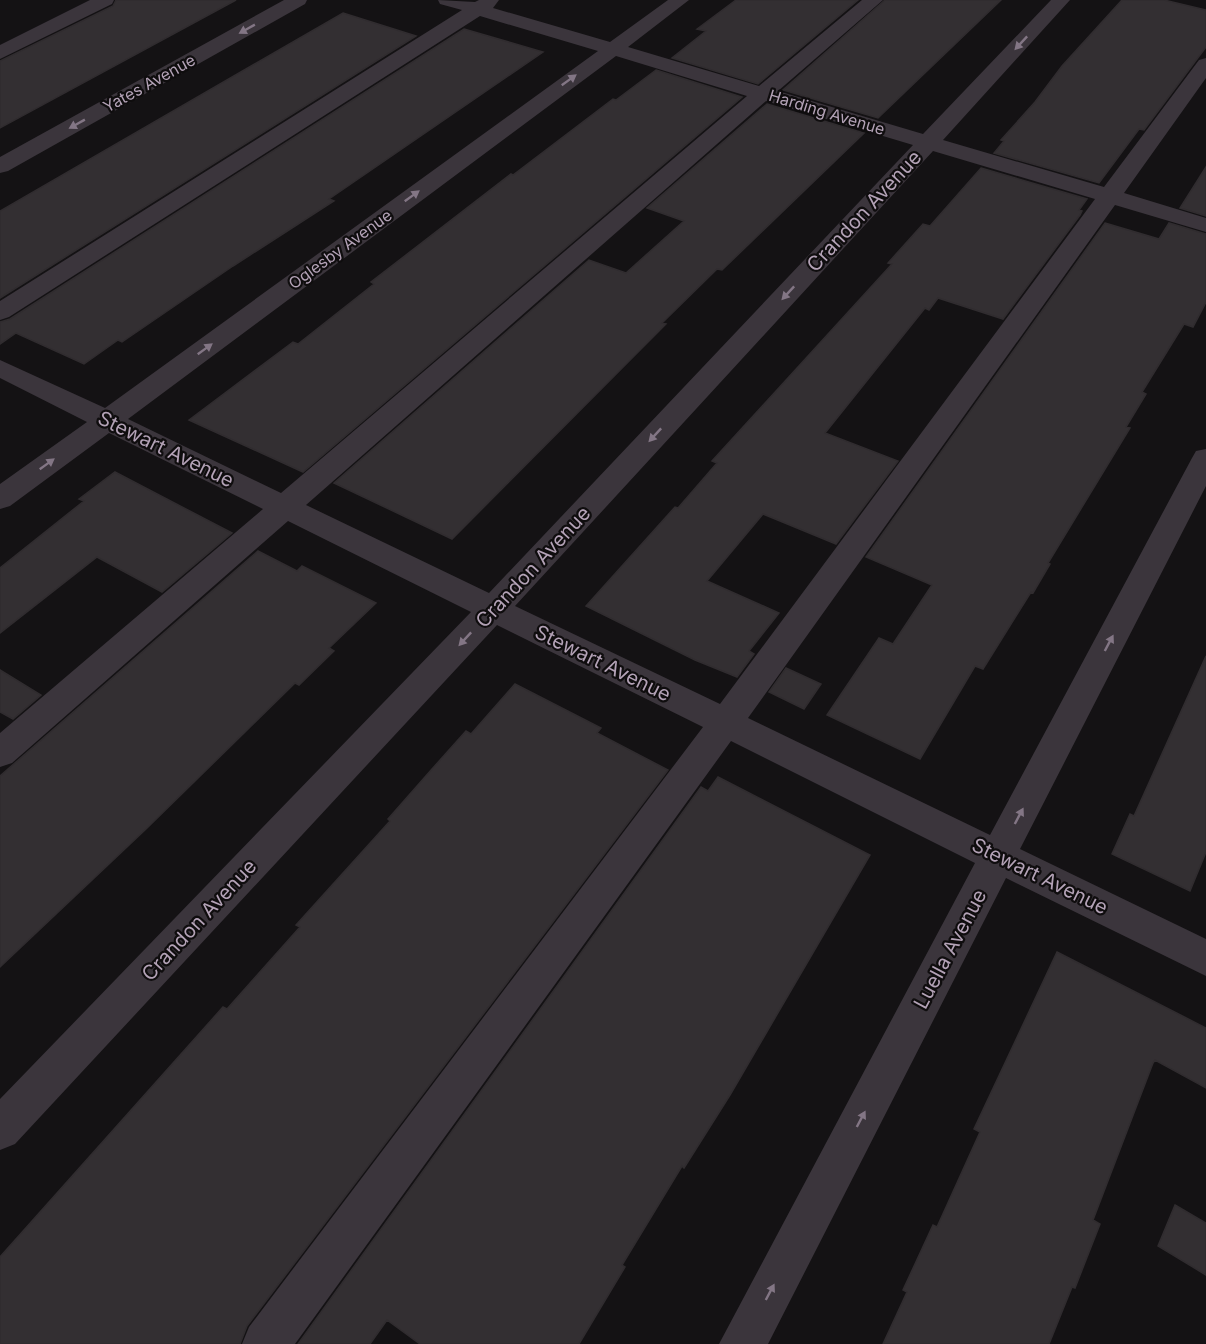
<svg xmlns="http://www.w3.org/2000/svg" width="1206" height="1344" font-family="Inter,sans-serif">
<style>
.building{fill:#332f32;stroke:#302c2f;stroke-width:1.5}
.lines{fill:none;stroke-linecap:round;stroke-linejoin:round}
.minor{fill:#3b353c;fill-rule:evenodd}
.oneway{fill:#837685}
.labels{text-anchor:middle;stroke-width:4.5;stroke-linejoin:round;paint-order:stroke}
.far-street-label{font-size:16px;fill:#b3a2b6;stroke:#0f0d0e}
.street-label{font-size:20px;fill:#b3a2b6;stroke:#0f0d0e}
</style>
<rect width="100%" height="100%" fill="#141214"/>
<!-- building -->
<path class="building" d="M116 0H236L0 128V61L113 6Z
M736 0H858L758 84 672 58 706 31 697 29Z
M885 0H1001L878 118 783 90Z
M1122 0H1164L1206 10V47L1144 130 1139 129 1099 183 994 153 1004 141 1001 140 1035 102 1062 66Z
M343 13 416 36 0 298V211Z
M464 29 543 52 329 199 334 201 233 266 122 342 118 340 84 364 16 333 0 344V322L10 319Z
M656 70 742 97 303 472 189 420 293 342 298 344 374 284 371 282 511 174 513 175 613 99 616 100Z
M767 104 864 133 722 270 717 269 662 323 666 324 452 539 334 483 589 260 626 273 684 221 647 208Z
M1206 167V216L1180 208Z
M981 168 1087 199 1079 210 1082 211 1080 215 1003 319 938 298 929 310 925 308 825 433 898 461 836 544 763 514 707 581 779 613 749 651 754 654 737 677 695 660 586 606 675 507 678 508 717 463 712 461 892 264 888 263 923 224 930 226Z
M1105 223 1159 239 1169 223 1206 234V302L1193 327 1184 324 1142 392 1146 394 1126 427 1130 428 1048 563 1050 564 1033 593 1031 592 983 669 975 666 920 759 827 715 879 638 893 644 932 585 866 557Z
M115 472 232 533 162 592 97 557 0 633V568L84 501 79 499Z
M258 551 297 571 302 566 376 603 329 648 334 651 299 685 295 683 146 829 0 967V776Z
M1206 656V852L1190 891 1112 854 1130 814 1134 816Z
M786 668 821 684 804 709 769 692Z
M0 670 41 695 13 719 0 712Z
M515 684 601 728 597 733 668 770 247 1326 240 1344H0V1257L223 1007 227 1009 300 927 296 925 390 821 388 819 432 769 466 731 471 734Z
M718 777 870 855 730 1095 684 1168 682 1166 622 1265 625 1267 579 1344H420L387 1320 370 1344H298L701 787 708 791Z
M1057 952 1206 1028V1088L1155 1060 1153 1063 1093 1220 1100 1224 1075 1288 1072 1287 1049 1344H883L907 1292 903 1290 933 1225 937 1227 980 1132 974 1129Z
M1175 1205 1206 1223V1275L1158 1246Z"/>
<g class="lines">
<!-- minor -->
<path class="minor" d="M90 0H114L112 4 0 59V45Z
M284 0H307L305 4 8 171 0 173V157Z
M438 0 475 2 479 0H499L493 8 610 42 668 0H689L628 47 759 86 862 0H883L778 91 923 134 1051 0H1070L943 140 1104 187 1199 60 1206 58V78L1124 193 1206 218V232L1115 205 748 718 990 835 1192 458 1196 451 1206 449V486L1020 849 1206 939V976L1006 878 768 1344H719L975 863 731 741 295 1344H242L249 1327 703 727 497 625 15 1144 0 1150V1099L471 612 288 521 12 763 0 767V733L263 509 109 433 10 506 0 509V484L87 422 0 378V360L105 408 598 51 480 16 9 317 0 320V301L462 10 440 4ZM616 56 747 96 281 493 128 419ZM766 101 913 145 489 593 306 505ZM933 151 1095 199 720 704 515 606Z"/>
</g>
<!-- one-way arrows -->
<defs><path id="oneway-solid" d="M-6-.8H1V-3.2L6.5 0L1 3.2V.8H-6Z" transform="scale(1.5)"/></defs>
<g class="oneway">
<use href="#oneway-solid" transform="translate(247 29) rotate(151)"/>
<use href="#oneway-solid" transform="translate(1021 43) rotate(133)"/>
<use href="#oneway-solid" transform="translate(569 80) rotate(-36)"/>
<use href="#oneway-solid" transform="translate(77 124) rotate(151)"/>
<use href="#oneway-solid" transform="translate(412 196) rotate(-36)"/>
<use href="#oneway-solid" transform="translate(788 293) rotate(133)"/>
<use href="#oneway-solid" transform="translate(205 349) rotate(-36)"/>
<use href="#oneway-solid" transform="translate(655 435) rotate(133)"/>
<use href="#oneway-solid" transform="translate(47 464) rotate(-36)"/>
<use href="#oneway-solid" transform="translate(465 639) rotate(133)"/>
<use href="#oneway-solid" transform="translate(1109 643) rotate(-62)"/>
<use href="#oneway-solid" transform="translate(1019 816) rotate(-62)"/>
<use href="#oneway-solid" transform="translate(861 1119) rotate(-62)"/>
<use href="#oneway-solid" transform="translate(770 1292) rotate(-62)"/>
</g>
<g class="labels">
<!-- far-street labels -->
<g class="far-street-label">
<text transform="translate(149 83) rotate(-29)" y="6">Yates Avenue</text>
<text transform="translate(827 112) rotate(17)" y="6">Harding Avenue</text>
<text transform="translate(340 249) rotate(-36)" y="6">Oglesby Avenue</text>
</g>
<!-- street labels -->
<g class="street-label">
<text transform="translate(864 211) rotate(-47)" y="7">Crandon Avenue</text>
<text transform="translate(166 449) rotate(26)" y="7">Stewart Avenue</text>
<text transform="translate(533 567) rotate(-47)" y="7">Crandon Avenue</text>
<text transform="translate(603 663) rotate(26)" y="7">Stewart Avenue</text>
<text transform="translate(1040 876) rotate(26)" y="7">Stewart Avenue</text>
<text transform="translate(199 920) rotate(-47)" y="7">Crandon Avenue</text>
<text transform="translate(950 949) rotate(-62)" y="7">Luella Avenue</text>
</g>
</g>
</svg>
